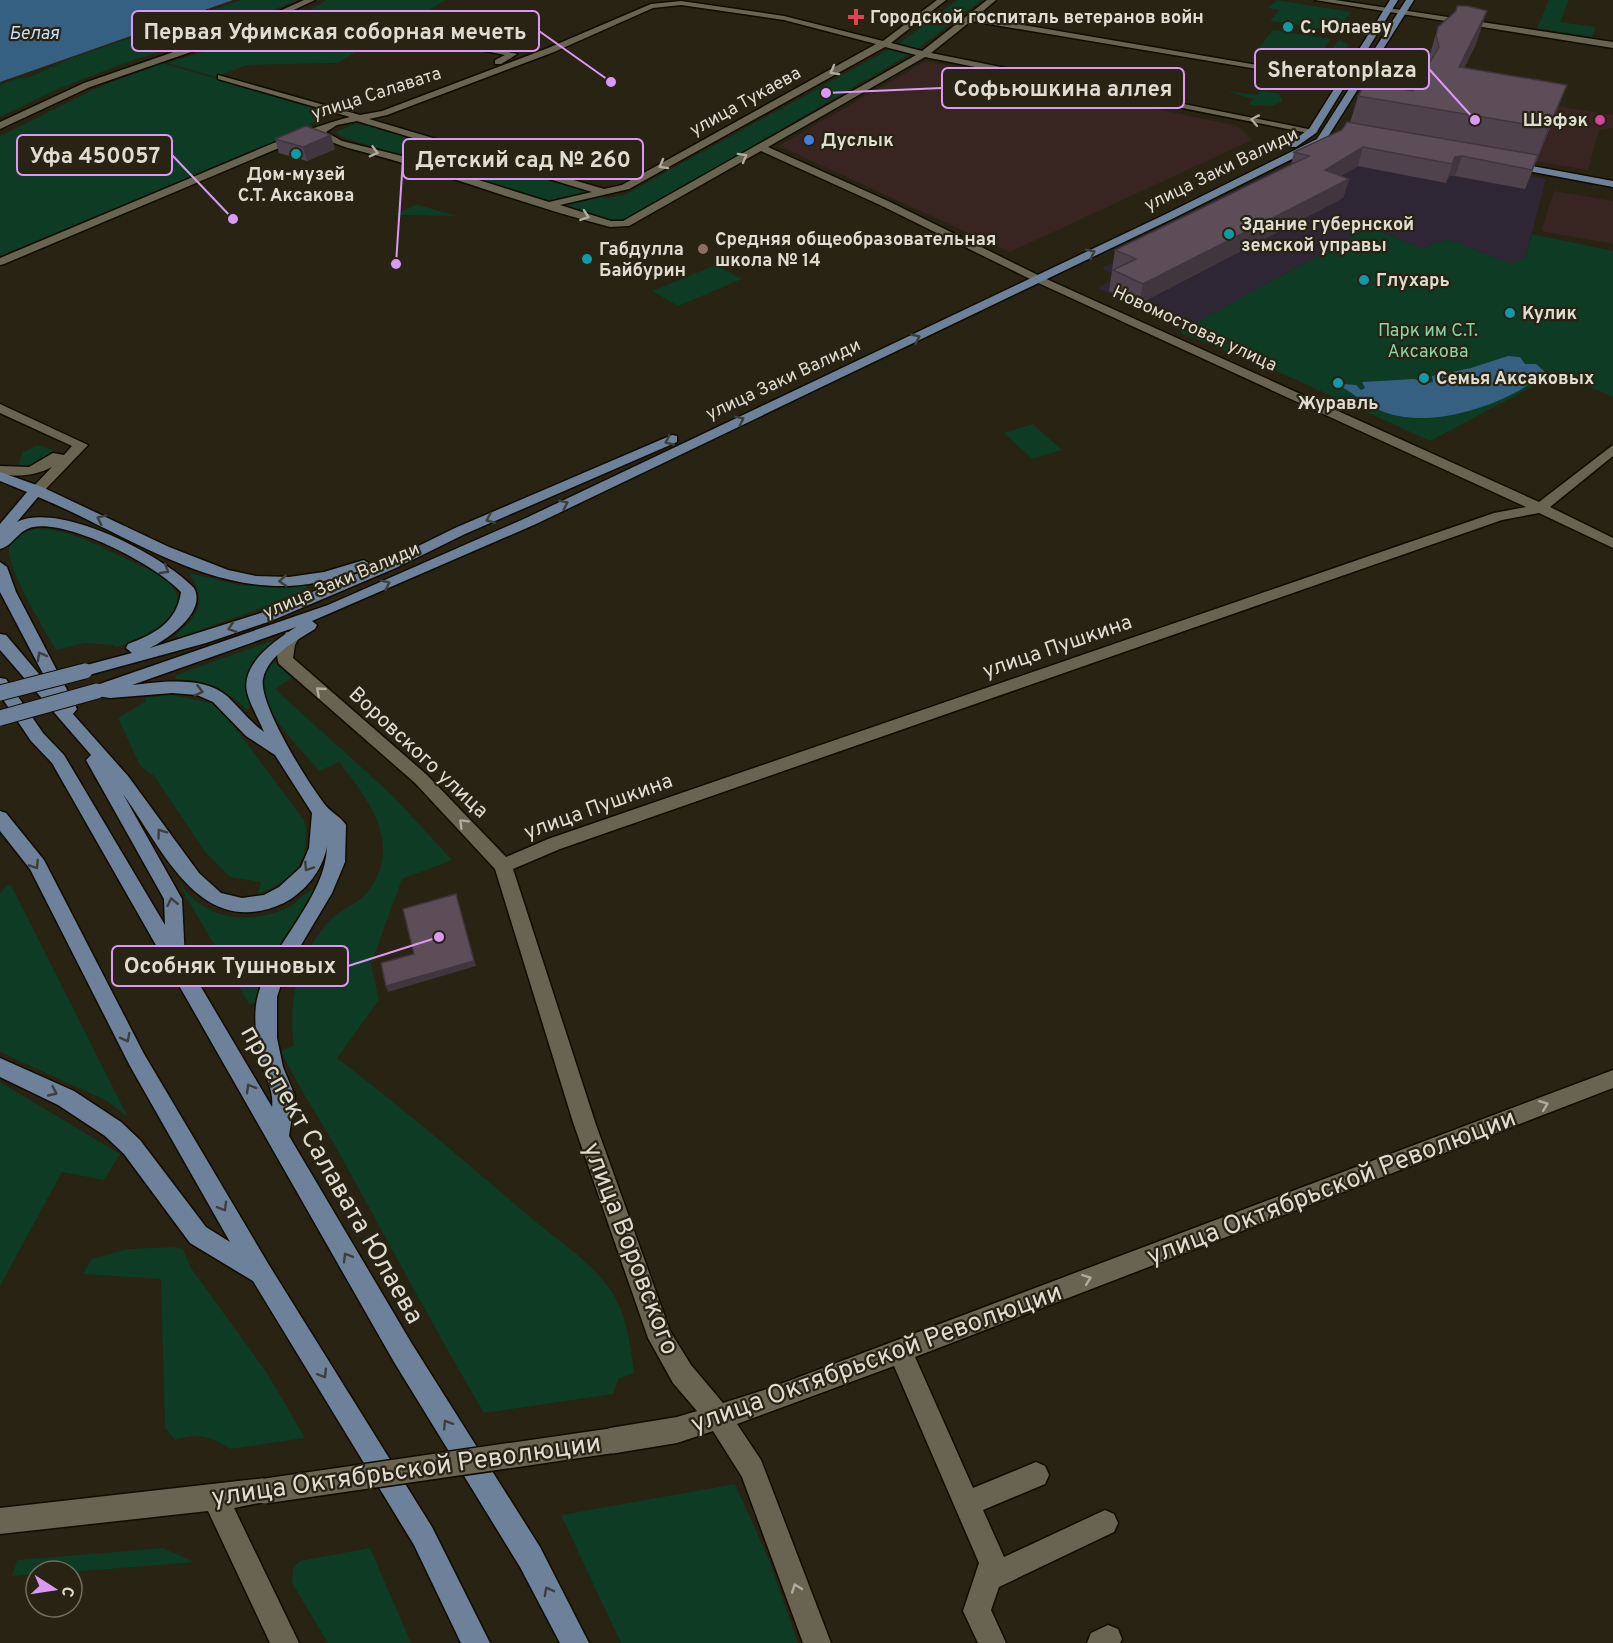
<svg xmlns="http://www.w3.org/2000/svg" width="1613" height="1643" font-family="Overpass,sans-serif">
<style>
.commercial{fill:#382522}
.industrial{fill:#2f2635}
.green{fill:#0d3b24}
.water{fill:#366082}
.lines{fill:none;stroke-linecap:round;stroke-linejoin:round}
.minor-casing{stroke:#110c01;stroke-width:3}
.major-casing{stroke:#110c01;stroke-width:3}
.minor{fill:#696352;fill-rule:evenodd}
.major{fill:#6e819b;fill-rule:evenodd}
.minor-bridge-casing{stroke:#110c01;stroke-width:28;stroke-linecap:butt}
.major-bridge-casing{stroke:#110c01;stroke-width:17;stroke-linecap:butt}
.minor-bridge{stroke:#696352;stroke-width:25}
.major-bridge{stroke:#6e819b;stroke-width:15}
.wall{fill:#50424c}
.shaded-wall{fill:#41363e}
.building{fill:#5d4d58;stroke:#41363e;stroke-width:1.5}
.oneway{stroke:#b0ac9f}
.oneway2{stroke:#3d3f3c}
.health-dot{fill:#e0444e;stroke:#282313;stroke-width:2}
.culture-dot{fill:#0f9aa8;stroke:#282313;stroke-width:2}
.hotel-dot{fill:#d1479c;stroke:#282313;stroke-width:2}
.shop-dot{fill:#3f7fe0;stroke:#282313;stroke-width:2}
.education-dot{fill:#8d6e63;stroke:#282313;stroke-width:2}
.labels{text-anchor:middle;stroke-width:4.5;stroke-linejoin:round;paint-order:stroke}
.far-poi-label{font-size:18px;font-weight:bold;fill:#dfdcd2;stroke:#282313;text-anchor:start}
.far-water-label{font-size:18px;font-style:italic;fill:#c6dff6;stroke:#282313}
.far-street-label{font-size:18px;fill:#dfdcd2;stroke:#282313}
.far-park-label{font-size:18px;fill:#85d5a6;stroke:#282313}
.street-label{font-size:21px;fill:#dfdcd2;stroke:#282313}
.near-street-label{font-size:26px;fill:#dfdcd2;stroke:#282313}
.leader{fill:none;stroke:#db99f6;stroke-width:2}
.callout-dot{fill:#db99f6;stroke:#282313;stroke-width:2}
.callout{fill:#282313;stroke:#db99f6;stroke-width:2}
.callout-label{font-size:22px;text-anchor:middle;font-weight:bold;fill:#dfdcd2}
</style>
<rect width="100%" height="100%" fill="#282313"/>
<!-- commercial -->
<path class="commercial" d="M926 61 1238 126 1252 140 1010 252 779 146Z
M1493 96 1613 115V128L1599 130 1588 170 1350 129Z
M1554 191 1613 201V244L1541 231Z"/>
<!-- industrial -->
<path class="industrial" d="M1346 143 1546 179 1525 258 1511 264 1448 239 1422 249 1370 227 1183 330 1098 288 1117 277 1102 268 1296 174Z"/>
<!-- green -->
<path class="green" d="M240 0H296L228 30 122 64 58 89 0 117V85L19 78 30 77 72 58 148 32 195 20 199 15Z
M326 0H446L337 63 246 65 216 77 167 63C210 50 248 35 292 45L287 41 284 27Z
M957 0H982L915 51 619 224 342 137 336 132 355 124 375 126 607 198 624 195 897 45Z
M1277 0 1351 12 1336 31 1270 21 1279 10 1268 8Z
M1549 0H1569L1560 22 1596 27 1592 37 1537 28Z
M1273 30 1331 39 1309 69 1251 58Z
M1339 40 1349 45 1329 73 1316 70Z
M162 63 336 113 309 124 313 126 0 256V136L97 88Z
M1261 90 1279 94 1283 101 1272 106 1249 105 1253 99 1226 91 1258 95Z
M415 205H419L457 216 394 215Z
M1370 227 1422 249 1448 239 1511 264 1525 258 1532 234 1613 251V397L1558 373 1430 441 1281 373 1179 332Z
M716 265 742 279 678 306 652 291Z
M1033 424 1062 450 1032 459 1004 433Z
M38 445 52 450V455C41 465 33 470 18 465L23 452Z
M37 529C68 529 93 543 120 556 136 564 156 571 169 583 200 615 140 641 116 647L114 645 84 643 56 650C45 631 7 569 9 549 11 536 27 531 37 529Z
M189 573 244 586H306V589L259 609 178 638 176 635C199 613 208 603 189 573Z
M277 639 256 661 246 680 250 708 247 709C224 689 206 680 175 679L176 675Z
M273 660 292 678 275 689 393 796 452 860 402 879 371 964 379 1000 337 1058C404 1109 467 1163 530 1217 560 1243 600 1266 618 1303 628 1325 631 1349 634 1373L619 1378 613 1394 484 1413C432 1325 385 1235 335 1146 317 1114 296 1084 281 1051L294 1046C287 1000 299 953 332 918 343 908 360 903 369 890 403 843 368 799 339 762L319 771C297 743 241 695 273 660Z
M171 695 212 703 224 713 304 820C313 859 294 881 258 894L261 882 230 877 206 853 154 776 140 766 118 718 146 701 145 698Z
M165 853C171 865 177 879 185 890 210 921 253 924 287 908 297 903 307 889 317 888 293 925 270 960 256 1002L249 1004 185 895Z
M11 885 128 1117 107 1101 0 1052V894L6 886Z
M0 1082 120 1154 104 1180 62 1172 0 1286Z
M175 1247 183 1249 191 1268 267 1373 305 1438 230 1449C211 1436 196 1433 175 1440L165 1428 161 1279 83 1274 92 1259 128 1249Z
M735 1484 769 1560 798 1643H621L561 1515Z
M163 1548 195 1562 72 1572 36 1571V1574L12 1576 17 1560Z
M370 1548 411 1643H328L292 1583 293 1569 299 1561Z"/>
<!-- water -->
<path class="water" d="M0 0H233L0 82Z
M1508 356 1520 357 1525 364H1536L1545 372C1510 404 1436 428 1390 414 1372 409 1358 397 1342 387L1343 384 1356 385 1361 390 1365 388 1362 382 1414 379 1428 383 1433 382 1432 376 1471 368Z"/>
<g class="lines">
<defs>
<path id="minor" d="M304 0H315L243 34 90 87 0 129V122L84 83 237 30Z
M937 0H946L891 43 922 51 987 0H996L976 17 1363 83 1358 86 971 21 931 53 1318 131 1313 134 925 57 768 147 888 201 1042 277 1539 502 1613 445V456L1550 507 1613 538V548L1539 513 1502 520 560 849 513 869 595 1122 670 1331 691 1365 723 1403 770 1388 1613 1070V1088L915 1357 973 1488 1036 1462 1045 1466 1049 1475 1045 1484 983 1510 1004 1557 1105 1510 1114 1514 1118 1523 1114 1532 999 1587 991 1610 1006 1643H978L963 1611 979 1563 894 1366 737 1424 761 1460 831 1643H803L742 1477 713 1431 677 1443 610 1454 601 1450 597 1441 601 1432 610 1428 677 1417 697 1411 673 1383 648 1338 573 1122 495 869 415 783 279 664C274 654 281 641 286 632H298L300 636 295 645 293 658 427 775 506 857 548 839 1494 513 1526 507 1034 281 880 205 761 151 629 226 610 227C523 205 439 171 352 149 335 145 322 135 305 137L4 264 0 265V258L300 132C317 128 332 121 350 117L218 79V75L360 115 382 111 548 48 651 4 681 1 784 16 883 41ZM681 5 784 20 876 44 622 185 604 189 369 119 387 115 554 52 653 8ZM885 47 916 55 623 221H611L560 205 629 189ZM357 121 592 192 549 202 402 156 342 141 326 132 337 125Z
M1315 0H1335L1613 42V48Z
M443 27 450 29 443 32 466 42 517 54 501 64H495V60L505 55 461 46 431 32Z
M0 404 88 445 42 493 37 494 30 490 52 467C35 476 18 477 0 474V466L29 467 53 453 64 455 72 446 0 413Z
M265 1478 274 1482 278 1491 274 1500 234 1508 299 1643H270L208 1511 0 1534V1508Z
M1108 1625 1118 1629 1122 1639 1120 1643H1087L1091 1633Z"/>
<path id="major" d="M1390 0H1398L1316 133 1296 147H1290V143L1309 129Z
M1406 0H1414L1324 143 1174 218 536 524 312 621 317 625 315 629C296 641 268 655 263 679 258 704 310 786 326 806 332 813 341 817 346 825L345 862 332 893 285 972 277 997V1038L283 1067 295 1096 289 1136 412 1344 540 1547 589 1643H560L520 1567 394 1362 52 763 31 741 0 695V678L6 679 43 733 64 755 165 925 164 899 86 760 91 755 0 650V634L6 635 50 687 0 592V562L7 567 16 592 77 709 73 714 128 776 199 873 221 893 242 898 264 895 279 887 301 867 309 848 312 813 275 755 246 736 213 702 197 695 172 693 110 698 91 695 89 691 91 687 328 605 526 518 1166 214 1317 139ZM296 627C276 640 241 663 247 692 250 705 259 719 264 732 250 722 240 708 227 696 203 675 160 682 132 685ZM123 794C163 849 200 942 284 903 305 892 323 870 327 846 326 899 271 943 258 995 252 1016 257 1046 263 1067 267 1082 274 1092 272 1107L185 960 182 899Z
M1510 162 1613 181V187L1506 167V163Z
M672 435 677 436V442L465 534 398 567 271 621 206 643 85 676 77 671 79 667 132 653 126 648 128 644C155 634 177 622 181 592 156 565 70 520 33 527 18 530 13 546 0 549V524L27 492 0 481V472L42 487 169 547 228 570 256 576 289 577 324 572 364 560 371 565 369 568C343 576 316 585 288 586 198 589 119 530 38 497L17 522C60 501 164 556 194 588 207 612 168 639 150 648L261 613 388 561 455 528Z
M0 811 6 813 44 860 144 1054 269 1265 432 1527 490 1643H461L414 1545 253 1281 190 1243 124 1154 105 1136 58 1105 0 1077V1058L74 1091 121 1122 140 1140 206 1227 230 1242 130 1066 30 869 0 831Z"/>
</defs>
<!-- minor casing -->
<use href="#minor" class="minor-casing"/>
<!-- major casing -->
<use href="#major" class="major-casing"/>
<!-- minor -->
<use href="#minor" class="minor"/>
<!-- major -->
<use href="#major" class="major"/>
<defs>
<path id="minor-bridge" d="M265 1491 610 1441"/>
<path id="major-bridge" d="M0 693 85 671
M0 718 97 691"/>
</defs>
<!-- minor-bridge casing -->
<use href="#minor-bridge" class="minor-bridge-casing"/>
<!-- major-bridge casing -->
<use href="#major-bridge" class="major-bridge-casing"/>
<!-- minor-bridge -->
<use href="#minor-bridge" class="minor-bridge"/>
<!-- major-bridge -->
<use href="#major-bridge" class="major-bridge"/>
</g>
<!-- wall -->
<path class="wall" d="M1457 6 1476 44 1464 68 1553 121 1525 189 1455 176H1449L1446 183 1358 166 1341 176 1349 179 1343 198 1139 304 1109 291 1115 250 1291 165 1294 152 1342 130 1350 123 1358 96 1413 91 1425 71 1438 27 1455 13Z
M275 139 335 149 307 161 279 153Z"/>
<!-- shaded-wall -->
<path class="shaded-wall" d="M1487 11 1476 44 1447 102 1459 67Z
M1567 85 1553 121 1534 165 1548 128Z
M331 135 335 149 307 161 303 147Z
M1363 147 1358 166 1320 189 1325 170Z
M1462 156 1455 176H1449L1446 183 1455 157Z
M1349 179 1343 198 1139 304 1143 284Z
M456 894 476 966 388 992 386 986 474 961Z"/>
<!-- building -->
<path class="building" d="M1457 6H1467L1487 11 1459 67 1567 85 1548 128 1358 96 1366 83 1413 91 1439 47 1436 36 1438 27 1456 11Z
M1347 122 1538 155 1532 170 1462 156 1455 157 1452 164 1363 147 1325 170 1349 179 1143 284 1113 270 1136 259 1115 250 1309 156 1294 152 1342 130Z
M306 126 331 135 303 147 275 139Z
M456 894 474 961 386 986 381 963 414 954 403 909Z"/>
<!-- one-way arrows -->
<defs><path id="oneway-chevron" d="M-2-3.5L2.5 0L-2 3.5" fill="none" stroke-width="1.6" stroke-linecap="round" stroke-linejoin="round" transform="scale(1.5)"/></defs>
<g class="oneway">
<use href="#oneway-chevron" transform="translate(834 71) rotate(151)"/>
<use href="#oneway-chevron" transform="translate(1255 120) rotate(-169)"/>
<use href="#oneway-chevron" transform="translate(374 152) rotate(15)"/>
<use href="#oneway-chevron" transform="translate(743 157) rotate(-29)"/>
<use href="#oneway-chevron" transform="translate(663 165) rotate(151)"/>
<use href="#oneway-chevron" transform="translate(585 216) rotate(19)"/>
<use href="#oneway-chevron" transform="translate(320 691) rotate(-139)"/>
<use href="#oneway-chevron" transform="translate(463 823) rotate(-135)"/>
<use href="#oneway-chevron" transform="translate(1544 1105) rotate(-21)"/>
<use href="#oneway-chevron" transform="translate(1087 1279) rotate(-21)"/>
<use href="#oneway-chevron" transform="translate(796 1588) rotate(-110)"/>
</g>
<g class="oneway2">
<use href="#oneway-chevron" transform="translate(1091 253) rotate(-26)"/>
<use href="#oneway-chevron" transform="translate(916 338) rotate(-25)"/>
<use href="#oneway-chevron" transform="translate(740 420) rotate(-26)"/>
<use href="#oneway-chevron" transform="translate(669 441) rotate(155)"/>
<use href="#oneway-chevron" transform="translate(564 504) rotate(-26)"/>
<use href="#oneway-chevron" transform="translate(101 519) rotate(-154)"/>
<use href="#oneway-chevron" transform="translate(490 519) rotate(157)"/>
<use href="#oneway-chevron" transform="translate(165 570) rotate(31)"/>
<use href="#oneway-chevron" transform="translate(283 581) rotate(176)"/>
<use href="#oneway-chevron" transform="translate(386 584) rotate(-26)"/>
<use href="#oneway-chevron" transform="translate(232 628) rotate(161)"/>
<use href="#oneway-chevron" transform="translate(41 656) rotate(-119)"/>
<use href="#oneway-chevron" transform="translate(199 691) rotate(14)"/>
<use href="#oneway-chevron" transform="translate(161 833) rotate(-126)"/>
<use href="#oneway-chevron" transform="translate(35 865) rotate(57)"/>
<use href="#oneway-chevron" transform="translate(308 867) rotate(123)"/>
<use href="#oneway-chevron" transform="translate(172 902) rotate(-102)"/>
<use href="#oneway-chevron" transform="translate(126 1038) rotate(63)"/>
<use href="#oneway-chevron" transform="translate(250 1088) rotate(-120)"/>
<use href="#oneway-chevron" transform="translate(53 1092) rotate(25)"/>
<use href="#oneway-chevron" transform="translate(223 1207) rotate(60)"/>
<use href="#oneway-chevron" transform="translate(347 1257) rotate(-120)"/>
<use href="#oneway-chevron" transform="translate(323 1374) rotate(58)"/>
<use href="#oneway-chevron" transform="translate(447 1424) rotate(-122)"/>
<use href="#oneway-chevron" transform="translate(548 1591) rotate(-118)"/>
</g>
<!-- markers -->
<path class="health-dot" d="M853 8h6v6h6v6h-6v6h-6v-6h-6v-6h6z"/>
<g class="culture-dot">
<circle cx="1288" cy="27" r="6"/>
<circle cx="296" cy="154" r="6"/>
<circle cx="1229" cy="234" r="6"/>
<circle cx="587" cy="259" r="6"/>
<circle cx="1364" cy="280" r="6"/>
<circle cx="1510" cy="313" r="6"/>
<circle cx="1424" cy="378" r="6"/>
<circle cx="1338" cy="383" r="6"/>
</g>
<circle class="hotel-dot" cx="1600" cy="120" r="6"/>
<circle class="shop-dot" cx="809" cy="140" r="6"/>
<circle class="education-dot" cx="703" cy="249" r="6"/>
<g class="labels">
<!-- far-poi labels -->
<g class="far-poi-label">
<text x="870" y="23">Городской госпиталь ветеранов войн</text>
<text x="1300" y="33">С. Юлаеву</text>
<text x="1588" y="126" text-anchor="end">Шэфэк</text>
<text x="821" y="146">Дуслык</text>
<text x="296" y="180" text-anchor="middle">Дом-музей<tspan x="296" dy="21">С.Т. Аксакова</tspan></text>
<text x="1241" y="230">Здание губернской<tspan x="1241" dy="21">земской управы</tspan></text>
<text x="715" y="245">Средняя общеобразовательная<tspan x="715" dy="21">школа № 14</tspan></text>
<text x="599" y="255">Габдулла<tspan x="599" dy="21">Байбурин</tspan></text>
<text x="1376" y="286">Глухарь</text>
<text x="1522" y="319">Кулик</text>
<text x="1436" y="384">Семья Аксаковых</text>
<text x="1338" y="409" text-anchor="middle">Журавль</text>
</g>
<!-- far-water labels -->
<g class="far-water-label">
<text x="34" y="39">Белая</text>
</g>
<!-- far-street labels -->
<g class="far-street-label">
<text transform="translate(376 93) rotate(-18)" y="6">улица Салавата</text>
<text transform="translate(745 101) rotate(-29)" y="6">улица Тукаева</text>
<text transform="translate(1221 169) rotate(-26)" y="6">улица Заки Валиди</text>
<text transform="translate(1195 328) rotate(25)" y="6">Новомостовая улица</text>
<text transform="translate(783 379) rotate(-25)" y="6">улица Заки Валиди</text>
<text transform="translate(341 580) rotate(-23)" y="6">улица Заки Валиди</text>
</g>
<!-- far-park labels -->
<g class="far-park-label">
<text x="1428" y="336">Парк им С.Т.<tspan x="1428" dy="21">Аксакова</tspan></text>
</g>
<!-- street labels -->
<g class="street-label">
<text transform="translate(1057 646) rotate(-19)" y="7">улица Пушкина</text>
<text transform="translate(419 752) rotate(43)" y="7">Воровского улица</text>
<text transform="translate(598 806) rotate(-20)" y="7">улица Пушкина</text>
</g>
<!-- near-street labels -->
<g class="near-street-label">
<text transform="translate(333 1174) rotate(60)" y="9">проспект Салавата Юлаева</text>
<text transform="translate(1331 1186) rotate(-21)" y="9">улица Октябрьской Революции</text>
<text transform="translate(632 1248) rotate(69)" y="9">улица Воровского</text>
<text transform="translate(876 1357) rotate(-20)" y="9">улица Октябрьской Революции</text>
<text transform="translate(406 1469) rotate(-8)" y="9">улица Октябрьской Революции</text>
</g>
</g>
<!-- callouts -->
<path class="leader" d="M611 82L539 31M1475 120L1429 69M826 93L942 88M233 219L172 155M396 264L403 159M439 937L348 966"/>
<g class="callout-dot">
<circle cx="611" cy="82" r="6"/>
<circle cx="1475" cy="120" r="6"/>
<circle cx="826" cy="93" r="6"/>
<circle cx="233" cy="219" r="6"/>
<circle cx="396" cy="264" r="6"/>
<circle cx="439" cy="937" r="6"/>
</g>
<g class="callout">
<rect x="132" y="11" width="407" height="40" rx="6"/>
<rect x="1255" y="49" width="174" height="40" rx="6"/>
<rect x="942" y="68" width="242" height="40" rx="6"/>
<rect x="17" y="135" width="155" height="40" rx="6"/>
<rect x="403" y="139" width="240" height="40" rx="6"/>
<rect x="112" y="946" width="236" height="40" rx="6"/>
</g>
<g class="callout-label">
<text x="335" y="39">Первая Уфимская соборная мечеть</text>
<text x="1342" y="77">Sheratonplaza</text>
<text x="1063" y="96">Софьюшкина аллея</text>
<text x="95" y="163">Уфа 450057</text>
<text x="523" y="167">Детский сад № 260</text>
<text x="230" y="973">Особняк Тушновых</text>
</g>
<!-- north arrow -->
<g transform="translate(54 1589) rotate(102)"><circle r="28" fill="#282313" stroke="#716d5f" stroke-width="1.5"/>
<path d="M0-4.5L10 22L0 15L-10 22Z" fill="#db99f6"/>
<text y="-9" font-size="16" font-weight="bold" text-anchor="middle" fill="#dfdcd2">С</text>
</g>
</svg>
